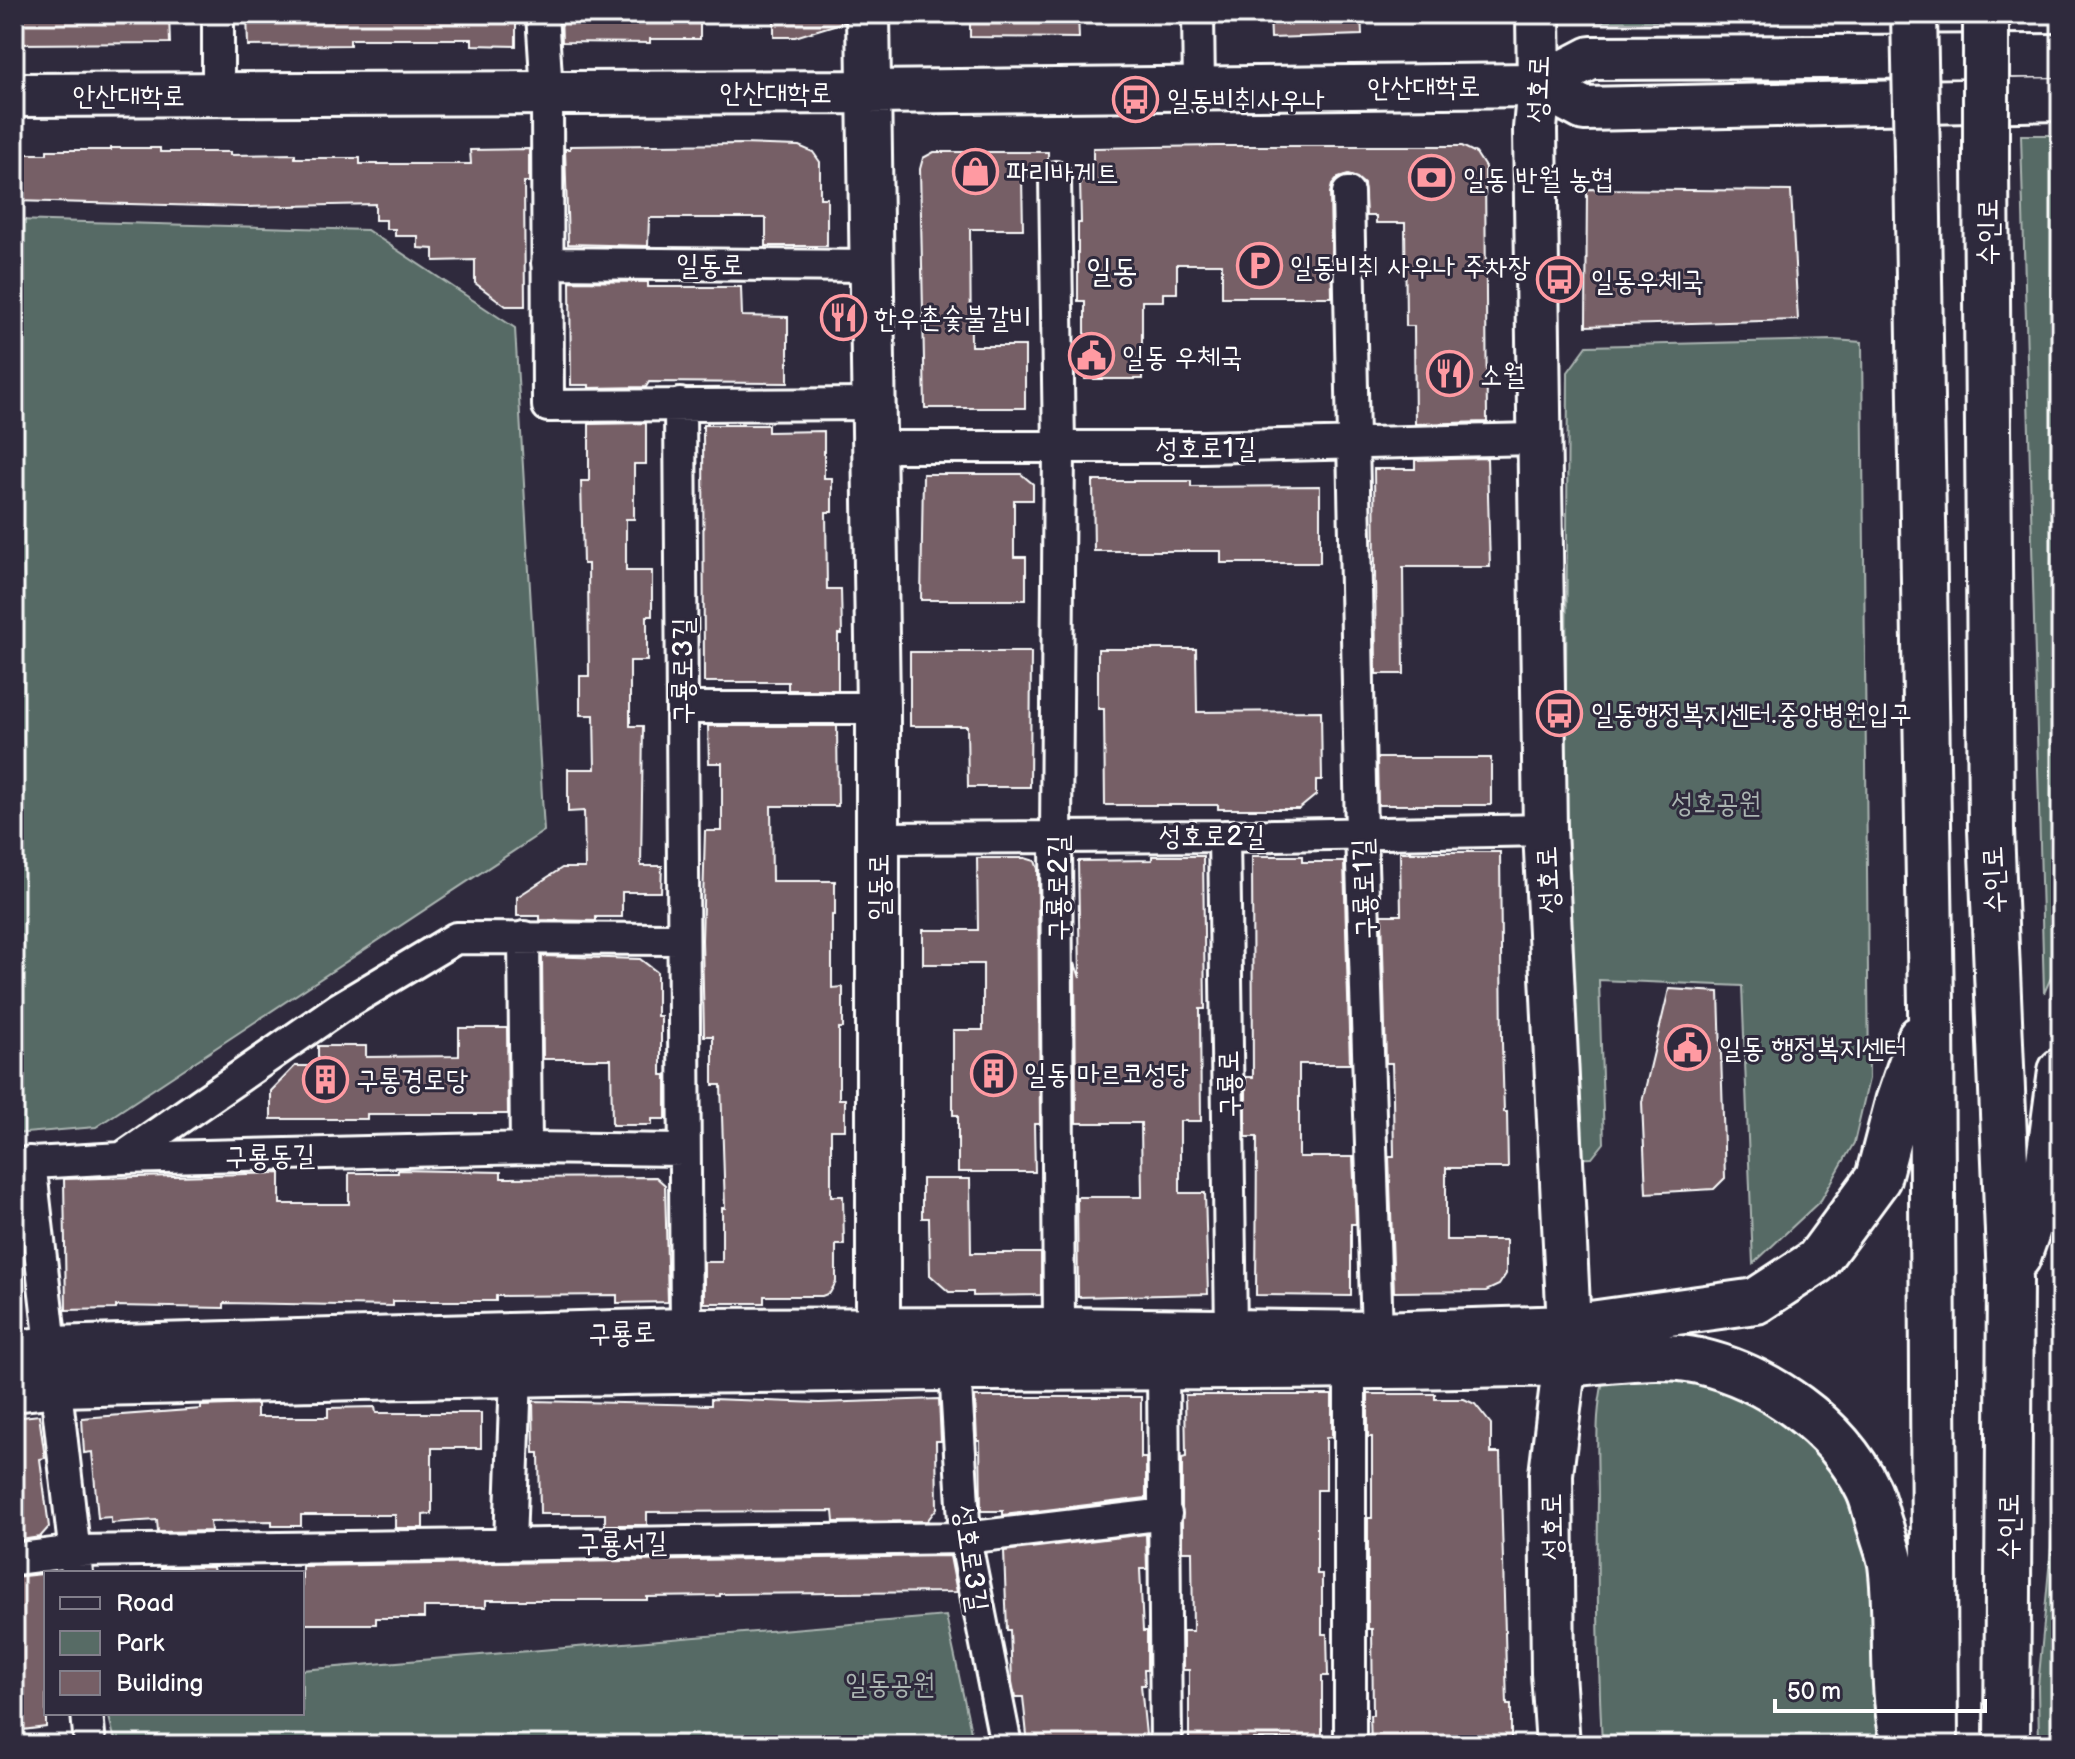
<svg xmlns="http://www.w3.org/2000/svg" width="2075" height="1759" font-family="'Balsamiq Sans','Poor Story',sans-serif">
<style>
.green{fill:#576b65;stroke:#abb5b2;stroke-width:2}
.building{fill:#765f66;stroke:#fff;stroke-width:2}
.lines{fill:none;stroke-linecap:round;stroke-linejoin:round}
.street-casing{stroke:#fff;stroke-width:36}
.secondary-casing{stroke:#fff;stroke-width:48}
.highway-casing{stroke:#fff;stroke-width:50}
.street{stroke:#2f2a3d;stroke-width:30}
.secondary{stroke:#2f2a3d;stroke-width:42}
.highway{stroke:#2f2a3d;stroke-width:44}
.highway-bridge-casing{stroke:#fff;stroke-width:50;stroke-linecap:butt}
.highway-bridge{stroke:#2f2a3d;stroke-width:44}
.labels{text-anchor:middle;stroke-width:6;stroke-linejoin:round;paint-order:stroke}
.street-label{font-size:28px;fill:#fff;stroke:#2f2a3d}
.poi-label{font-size:28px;fill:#fff;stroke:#2f2a3d;text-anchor:start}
.park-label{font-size:28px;fill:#abb5b2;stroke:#2f2a3d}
.quarter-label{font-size:32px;fill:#fff;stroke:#2f2a3d}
</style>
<rect width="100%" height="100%" fill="#2f2a3d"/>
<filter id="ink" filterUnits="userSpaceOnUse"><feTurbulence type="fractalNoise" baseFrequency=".0125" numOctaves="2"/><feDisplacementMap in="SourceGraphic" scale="16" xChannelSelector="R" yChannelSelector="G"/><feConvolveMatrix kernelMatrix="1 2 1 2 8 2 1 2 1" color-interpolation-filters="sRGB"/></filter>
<g filter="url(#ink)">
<!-- green -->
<path class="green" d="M1591 14H1851V19L1595 22Z
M2021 135H2061V956L2044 993Z
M14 220 367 230 515 328 544 831 96 1127 14 1134Z
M1833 340 1862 342 1869 1079 1854 1143 1821 1200 1753 1264 1742 986 1599 980 1604 1143 1592 1158 1563 1159 1568 372 1587 346Z
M2061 1209V1745H2039L2038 1687 2054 1515Z
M1608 1364 1740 1385 1831 1450 1889 1589 1888 1745H1602C1598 1663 1597 1581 1598 1498 1598 1454 1593 1406 1608 1364Z
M946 1616 974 1745H116L108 1713H302V1670Z"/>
<!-- building -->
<path class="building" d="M14 14H169L170 43 14 44Z
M247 14H516V46L472 45V39H350V45L248 46Z
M561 14H700V39H650V43L562 42Z
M774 14H844V22L795 37H774Z
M970 14H1078L1079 38 970 37Z
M1270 14H1361L1362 35 1271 38Z
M741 144 799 146 813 152 820 162V198H827V246H766V218H649L648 246 568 244 565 149H570V146Z
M1217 146H1462L1476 153 1485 167 1487 422 1415 424 1414 326H1406L1405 223H1376V216H1366L1364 184 1357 178 1348 175 1338 178 1332 185 1330 193 1332 297H1222V264H1177V293H1163V301H1142V379H1085V301H1078V223H1081L1080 180H1093V148Z
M111 148H160V152H230V155L295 154V158H360V164H471L470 150 529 149V182H524L525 306H506L475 283V260L434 261V249L418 248V236H395V229H386V220H375V204L245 207 14 201V154H47V150H111Z
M934 152H1048V161L1040 168 1037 177H1022L1023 229H970L971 346H1025V408H925L920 169 923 158Z
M1587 189 1791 191 1798 320 1586 326Z
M570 281 648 282V287H741L742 316 788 317V383L649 382 646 387 589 388V385H571Z
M646 423V464H634V519H626V571H652V616H647V661H630V726H643L641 866H662L661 892H622V917H596V921L540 920V916H517V897L562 868H585L584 811 568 812V769H595L594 715H580V676H589L588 564H583L581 481H589V424Z
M703 425H768V432L824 431V478H832V512H826L827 589H841L842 634H838V690H788V682H704Z
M1487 458 1490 567H1403L1404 674H1376L1374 469H1415V460Z
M923 474H1021L1033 484V500H1014V557H1026V600H921Z
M1093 481H1191V487L1320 486V563H1221V551H1094Z
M1098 649H1196L1197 712 1321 711 1322 780H1316V795L1299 809H1218V805H1105L1104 709H1098Z
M910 652H1031L1030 787H968L967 726H910Z
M708 726H837L838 806H771L772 881H835V915H832V988L843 987V1028H839V1099H845V1130H831V1196H843L844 1245H836V1282L830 1293 822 1296H764V1303H704V1262H722V1208H725L721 1085H713V1036H704L702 940 705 831H722V763H709Z
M1377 758H1491V805H1378Z
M1400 852H1500L1502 1043 1504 1112H1507L1508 1168H1446V1240H1506V1274L1499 1285 1486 1291 1394 1292 1389 1157H1394L1393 1097 1392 1063H1386L1382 915H1401Z
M1152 856H1203L1205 1009H1200L1201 1121H1180V1193H1205L1208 1294 1078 1297 1077 1197H1142L1141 1123H1076L1075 963 1080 978 1078 861 1152 860Z
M1252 856H1302V862H1344L1350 1064H1299V1157H1353L1356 1224H1351V1296L1256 1295 1257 1137H1246V1077H1253Z
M977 858H1025L1035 861 1038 869 1040 1124H1034L1035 1172H958V1115H953V1030H983V964H923V930H978Z
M542 956 640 959 657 972V1016H661V1075H666V1119H652V1125H612L611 1059H543Z
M1669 989 1719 992 1725 1178 1714 1189 1646 1193 1642 1102Z
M459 1028H507L508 1114H367V1119H271V1091L295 1066H318V1046H366V1057L459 1056Z
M398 1170 501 1172V1178L656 1177 665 1185 668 1302 617 1303V1295L496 1296V1301H393V1306L224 1303V1308L116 1306V1309L66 1310 64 1179 280 1173V1204H349V1173H398Z
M922 1179H970L971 1253H1041V1295L973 1296V1292H949L930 1275 929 1218H922Z
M1368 1394H1435V1399H1464L1475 1404 1491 1424V1453H1500L1507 1705H1511V1745H1371L1370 1715H1373L1372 1629H1368V1518H1372V1437H1368Z
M1185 1395H1332V1437L1326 1438V1490H1317V1574H1322V1634H1327L1328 1676H1322V1739H1253V1745H1189V1670H1183V1631H1193L1192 1551H1182V1458L1186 1457Z
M975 1397H1141V1458H1146V1498L1003 1515V1511H981L980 1441H977Z
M711 1399 819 1403 939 1399 941 1441H936L937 1508 927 1521 834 1522 833 1511 647 1512V1525H605V1514H540L539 1453H534L533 1401 711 1405Z
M257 1404V1417H328V1408L375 1407 376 1413H481V1448H432V1514L423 1515V1528H395V1515H301V1526H272V1521L210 1522 211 1531 158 1532 157 1520 111 1523V1517L98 1518 92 1452 84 1453 82 1418 201 1409V1406Z
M39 1415 45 1458 40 1459 49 1527 40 1537 14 1541V1418Z
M1146 1534 1147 1569H1140L1143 1631H1147V1670H1144L1145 1685H1141L1147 1745H1028L1023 1697H1015L1012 1682 1010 1630H1007L1004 1551Z
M950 1556 957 1592 720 1594V1596L647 1597V1600H486V1607H424V1618H376V1624H302V1566Z
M213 1567 214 1573H161V1568Z
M42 1574 46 1575V1727L14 1731V1577Z"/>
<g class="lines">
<defs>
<path id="street" d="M218 14V95
M542 14 547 92 548 406 873 404
M1198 14 1199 88
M1055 177 1059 447 1056 836 1059 1329
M1348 193 1361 833 1377 1333
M547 263 873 266
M680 404 686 1330
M874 447H1202L1538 439
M683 708H878
M1224 836 1231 1331
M878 838 1224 836 1545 830
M524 937 526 1148
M122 1158 339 1008 456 938 682 939
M30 1162 77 1573
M14 1164 122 1158 526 1148 683 1150
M955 1369 965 1538 1006 1745
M1163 1369 1166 1745
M510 1543 516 1374
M14 1559 76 1551 965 1538 1166 1514
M87 1713 90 1745
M1350 1745V1369"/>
<path id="secondary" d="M868 14 878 708V1357
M1538 14 1539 85 1535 129 1545 830 1569 1327 1551 1474 1553 1673 1558 1745
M1539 85 1584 109 2061 99
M14 95 869 92 1539 85 1591 58 2061 56
M14 1352 50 1348 686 1330 1059 1329 1377 1333 1569 1327
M14 1390 57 1385C358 1378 658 1371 959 1369 1161 1368 1363 1369 1566 1364"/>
<path id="highway" d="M1917 157 1931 1005 1935 1745
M1986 162 1991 830 2010 1279 2007 1745
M2018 1257 2047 1175 2061 1071
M1569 1327 1756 1301 1817 1261 1878 1178 1898 1102 1920 1038
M1566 1364C1608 1361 1656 1352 1699 1361 1767 1377 1837 1425 1868 1489 1874 1501 1876 1516 1881 1529 1884 1541 1889 1552 1891 1564 1899 1624 1889 1686 1905 1745"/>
</defs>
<!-- street casing -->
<use href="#street" class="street-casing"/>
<!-- secondary casing -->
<use href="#secondary" class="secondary-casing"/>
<!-- highway casing -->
<use href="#highway" class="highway-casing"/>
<!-- street -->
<use href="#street" class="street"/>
<!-- secondary -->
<use href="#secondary" class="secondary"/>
<!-- highway -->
<use href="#highway" class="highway"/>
<defs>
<path id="highway-bridge" d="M1914 14 1917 157
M1986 14V162"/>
</defs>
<!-- highway-bridge casing -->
<use href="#highway-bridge" class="highway-bridge-casing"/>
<!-- highway-bridge -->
<use href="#highway-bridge" class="highway-bridge"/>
</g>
</g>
<!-- icons -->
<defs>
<symbol id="bus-ring" viewBox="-11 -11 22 22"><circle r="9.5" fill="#2f2a3d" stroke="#ff9aa2" stroke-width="1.5"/><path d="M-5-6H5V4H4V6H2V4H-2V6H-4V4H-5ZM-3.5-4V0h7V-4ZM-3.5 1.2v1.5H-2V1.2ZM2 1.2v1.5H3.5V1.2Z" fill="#ff9aa2"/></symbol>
<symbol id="shop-ring" viewBox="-11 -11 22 22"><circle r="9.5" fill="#2f2a3d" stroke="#ff9aa2" stroke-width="1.5"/><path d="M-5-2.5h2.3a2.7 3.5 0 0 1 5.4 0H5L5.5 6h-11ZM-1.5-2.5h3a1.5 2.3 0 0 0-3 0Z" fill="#ff9aa2"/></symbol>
<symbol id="bank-ring" viewBox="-11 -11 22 22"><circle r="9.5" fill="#2f2a3d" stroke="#ff9aa2" stroke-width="1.5"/><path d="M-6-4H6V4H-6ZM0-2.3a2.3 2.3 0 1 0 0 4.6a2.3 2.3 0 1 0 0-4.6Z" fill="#ff9aa2"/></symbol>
<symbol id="parking-ring" viewBox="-11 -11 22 22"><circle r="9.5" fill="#2f2a3d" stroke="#ff9aa2" stroke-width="1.5"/><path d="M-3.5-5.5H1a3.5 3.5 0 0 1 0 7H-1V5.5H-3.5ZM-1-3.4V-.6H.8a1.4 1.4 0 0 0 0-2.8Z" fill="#ff9aa2"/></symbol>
<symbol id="restaurant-ring" viewBox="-11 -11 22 22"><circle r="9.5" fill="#2f2a3d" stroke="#ff9aa2" stroke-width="1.5"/><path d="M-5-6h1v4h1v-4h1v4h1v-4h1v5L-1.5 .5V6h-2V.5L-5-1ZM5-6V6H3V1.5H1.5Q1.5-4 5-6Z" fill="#ff9aa2"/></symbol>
<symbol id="civic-ring" viewBox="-11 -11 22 22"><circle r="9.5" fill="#2f2a3d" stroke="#ff9aa2" stroke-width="1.5"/><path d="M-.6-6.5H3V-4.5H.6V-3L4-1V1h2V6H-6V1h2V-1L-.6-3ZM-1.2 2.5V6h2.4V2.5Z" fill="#ff9aa2"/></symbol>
<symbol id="building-ring" viewBox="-11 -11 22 22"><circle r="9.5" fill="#2f2a3d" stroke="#ff9aa2" stroke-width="1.5"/><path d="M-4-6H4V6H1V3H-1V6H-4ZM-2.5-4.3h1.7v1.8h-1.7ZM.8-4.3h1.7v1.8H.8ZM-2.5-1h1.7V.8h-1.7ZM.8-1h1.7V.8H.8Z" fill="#ff9aa2"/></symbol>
</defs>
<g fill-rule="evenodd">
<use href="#bus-ring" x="1110" y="74" width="51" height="51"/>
<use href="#shop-ring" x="950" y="146" width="51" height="51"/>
<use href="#bank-ring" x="1406" y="152" width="51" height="51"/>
<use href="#parking-ring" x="1234" y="240" width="51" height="51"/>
<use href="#bus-ring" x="1534" y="254" width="51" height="51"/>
<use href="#restaurant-ring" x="818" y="292" width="51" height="51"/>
<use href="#civic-ring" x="1066" y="330" width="51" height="51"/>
<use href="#restaurant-ring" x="1424" y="348" width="51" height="51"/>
<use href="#bus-ring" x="1534" y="688" width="51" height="51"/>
<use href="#civic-ring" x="1662" y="1022" width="51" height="51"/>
<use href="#building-ring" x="968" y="1048" width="51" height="51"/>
<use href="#building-ring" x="300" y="1054" width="51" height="51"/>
</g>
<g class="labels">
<!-- street labels -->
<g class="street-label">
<text transform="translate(1424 86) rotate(-1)" y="10">안산대학로</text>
<text transform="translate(1537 89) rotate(-88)" y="10">성호로</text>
<text x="776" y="102">안산대학로</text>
<text x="129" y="105">안산대학로</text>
<text transform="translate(1987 232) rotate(-90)" y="10">수인로</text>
<text x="710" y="274">일동로</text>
<text x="1206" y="457">성호로1길</text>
<text transform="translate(682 671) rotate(-90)" y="10">구룡로3길</text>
<text x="1212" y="845">성호로2길</text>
<text transform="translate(1547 880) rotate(-93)" y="10">성호로</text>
<text transform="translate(1993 880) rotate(-93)" y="10">수인로</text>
<text transform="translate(878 887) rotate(-90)" y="10">일동로</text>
<text transform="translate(1057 888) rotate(-90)" y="10">구룡로2길</text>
<text transform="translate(1363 889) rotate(-92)" y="10">구룡로1길</text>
<text transform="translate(1228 1084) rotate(-91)" y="10">구룡로</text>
<text transform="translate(270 1155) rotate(-1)" y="10">구룡동길</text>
<text transform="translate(622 1332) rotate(-2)" y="10">구룡로</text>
<text transform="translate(1551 1527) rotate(-91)" y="10">성호로</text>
<text transform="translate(2008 1527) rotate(-90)" y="10">수인로</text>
<text transform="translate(622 1542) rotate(-1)" y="10">구룡서길</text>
<text transform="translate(972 1558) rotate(82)" y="10">성호로3길</text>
</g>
<!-- poi labels -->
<g class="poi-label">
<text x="1167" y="109">일동비취사우나</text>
<text x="1006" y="182">파리바게트</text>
<text x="1463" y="188">일동 반월 농협</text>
<text x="1290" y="276">일동비취 사우나 주차장</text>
<text x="1591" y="290">일동우체국</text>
<text x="874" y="327">한우촌숯불갈비</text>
<text x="1122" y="366">일동 우체국</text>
<text x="1480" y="384">소월</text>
<text x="1591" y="723">일동행정복지센터.중앙병원입구</text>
<text x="1719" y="1057">일동 행정복지센터</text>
<text x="1024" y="1083">일동 마르코성당</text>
<text x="356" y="1089">구롱경로당</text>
</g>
<!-- park labels -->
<g class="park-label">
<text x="1716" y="812">성호공원</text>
<text x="890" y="1693">일동공원</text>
</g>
<!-- quarter labels -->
<g class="quarter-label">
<text x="1112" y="281">일동</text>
</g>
</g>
<!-- margin -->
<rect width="2075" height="1759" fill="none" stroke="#2f2a3d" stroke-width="48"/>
<rect x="24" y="24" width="2027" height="1711" fill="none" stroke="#fff" stroke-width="3" filter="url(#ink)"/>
<!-- legend -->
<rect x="44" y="1571" width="260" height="144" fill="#2f2a3d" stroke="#827f8b" stroke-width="2"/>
<rect x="60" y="1597" width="40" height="12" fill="#2f2a3d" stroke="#827f8b" stroke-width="2"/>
<text x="116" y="1611" font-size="24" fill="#ffffff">Road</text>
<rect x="60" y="1631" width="40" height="24" fill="#576b65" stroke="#827f8b" stroke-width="2"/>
<text x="116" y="1651" font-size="24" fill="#ffffff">Park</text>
<rect x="60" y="1671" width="40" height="24" fill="#765f66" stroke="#827f8b" stroke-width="2"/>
<text x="116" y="1691" font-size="24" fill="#ffffff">Building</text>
<!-- scale -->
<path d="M1775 1699v12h210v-12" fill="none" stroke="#ffffff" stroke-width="4"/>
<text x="1787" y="1699" font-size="24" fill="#ffffff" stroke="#2f2a3d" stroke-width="6" paint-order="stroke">50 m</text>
</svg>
